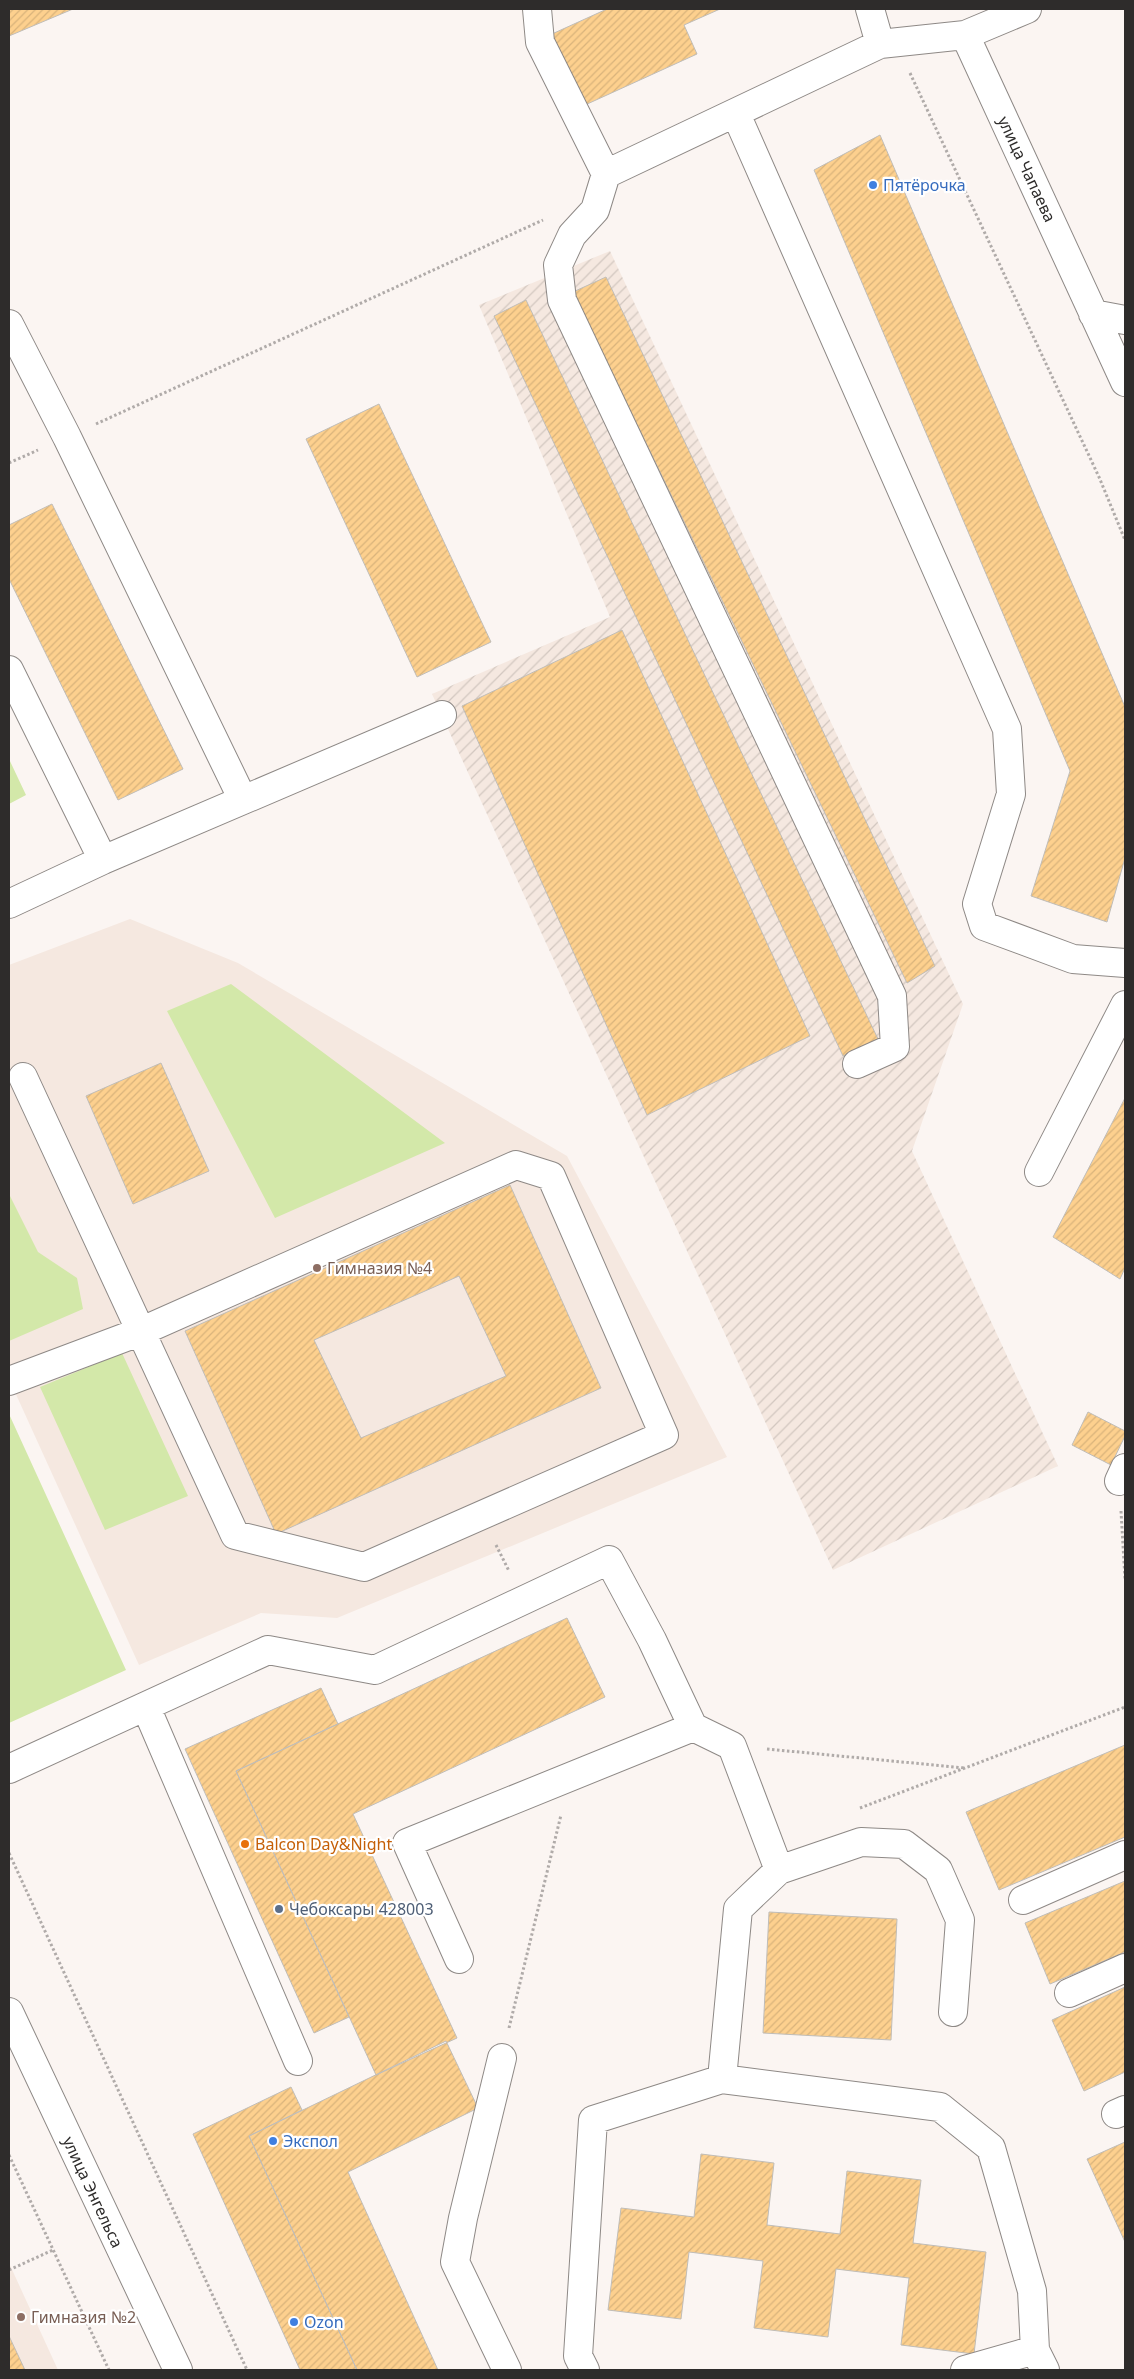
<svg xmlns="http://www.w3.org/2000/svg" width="1134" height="2379" font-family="'Noto Sans',sans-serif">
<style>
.built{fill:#f5e8e0}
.industrial{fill:url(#industrial-furrows)}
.green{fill:#d3e8a9}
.building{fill:url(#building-hatch);stroke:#c0bdb8;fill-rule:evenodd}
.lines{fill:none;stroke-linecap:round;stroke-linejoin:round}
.minor-casing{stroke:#8e8986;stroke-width:30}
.path{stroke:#b0aba9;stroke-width:3;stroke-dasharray:2.5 2.5;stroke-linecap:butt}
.minor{stroke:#fff;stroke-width:28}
.shop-dot{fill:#3f7fe0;stroke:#fff;stroke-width:2}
.education-dot{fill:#8d6e63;stroke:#fff;stroke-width:2}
.food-dot{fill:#e8710a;stroke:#fff;stroke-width:2}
.service-dot{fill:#5c6f8a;stroke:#fff;stroke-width:2}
.labels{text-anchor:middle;stroke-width:4.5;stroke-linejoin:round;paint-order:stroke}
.street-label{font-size:16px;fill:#2e2c2b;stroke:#fff}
.shop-label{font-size:16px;fill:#366cbe;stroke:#fff;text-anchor:start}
.education-label{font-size:16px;fill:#785e54;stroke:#fff;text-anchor:start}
.food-label{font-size:16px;fill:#c56008;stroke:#fff;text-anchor:start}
.service-label{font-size:16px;fill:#4e5e75;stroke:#fff;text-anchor:start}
</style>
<defs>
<pattern id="industrial-furrows" width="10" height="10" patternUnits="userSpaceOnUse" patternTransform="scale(1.25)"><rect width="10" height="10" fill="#f5e8e0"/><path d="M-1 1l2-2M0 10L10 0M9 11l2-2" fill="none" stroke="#d2c7c0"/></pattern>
<pattern id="building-hatch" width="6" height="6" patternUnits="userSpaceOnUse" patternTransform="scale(1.25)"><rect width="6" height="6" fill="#fdd08e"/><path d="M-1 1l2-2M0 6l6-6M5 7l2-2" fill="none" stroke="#d9b37b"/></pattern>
</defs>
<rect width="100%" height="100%" fill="#fbf5f2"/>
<!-- built -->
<path class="built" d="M130 919 238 963 567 1156 727 1457 337 1618 261 1613 139 1665 9 1379V965Z
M9 2263 58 2370H9Z"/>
<!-- industrial -->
<path class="industrial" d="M610 251 963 1004 912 1151 1058 1466 833 1570 432 694 610 617 479 305Z"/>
<!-- green -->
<path class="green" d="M9 759 26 795 9 804Z
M231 984 445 1143 275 1218 167 1011Z
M9 1194 38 1252 77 1278 83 1309 9 1341Z
M122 1353 188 1496 105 1530 40 1387Z
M9 1414 126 1670 9 1723Z"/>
<!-- building -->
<path class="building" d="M9 9H73L9 36Z
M607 9H720L684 25 697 54 585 105 552 34Z
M880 135 1125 707V858L1107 922 1031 896 1070 771 814 170Z
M606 277 935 966 907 983 573 292Z
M526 300 878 1039 843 1056 494 316Z
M379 404 491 642 417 677 306 439Z
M52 504 183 769 118 800 9 579V525Z
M622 630 810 1036 647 1115 462 706Z
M161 1063 209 1171 133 1204 86 1096Z
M1125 1098V1268L1120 1279 1053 1237Z
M510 1185 601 1388 276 1534 185 1331ZM459 1276 506 1376 361 1438 314 1340Z
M1088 1412 1125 1431V1436L1111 1465 1072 1445Z
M567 1618 605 1697 353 1814 457 2038 376 2075 236 1771Z
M321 1688 338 1724 236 1771 349 2017 314 2033 185 1749Z
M1125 1745V1837L999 1890 966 1812Z
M1125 1881V1952L1050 1984 1025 1923Z
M769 1912 897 1919 891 2040 763 2033Z
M1125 1987V2072L1084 2091 1052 2020Z
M446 2041 478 2108 348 2172 438 2370H357L249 2136Z
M291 2087 302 2110 249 2136 357 2370H300L193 2134Z
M1125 2142V2242L1087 2159Z
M701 2154 774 2163 767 2225 840 2234 847 2171 921 2180 913 2243 986 2252 974 2354 901 2345 909 2278 836 2269 828 2337 754 2328 763 2261 689 2252 681 2319 608 2310 621 2208 694 2217Z
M9 2336 25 2370H9Z"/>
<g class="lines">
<defs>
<path id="minor" d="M537 9 540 42 606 174 880 44 965 35 1027 9
M870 9 880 44
M965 35 1125 382
M736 114 1007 729 1011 794 977 904 984 926 1073 959 1125 963
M606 174 595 210 572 235 558 265 562 300 892 996 895 1047 857 1064
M1093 314 1125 320
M9 324 67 437 243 800
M9 670 103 860
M9 904 103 860 442 715
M1039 1172 1125 1005
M9 1381 142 1331 516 1165 551 1176 664 1435 364 1567 235 1535 23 1077
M1119 1481 1125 1468
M146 1707 298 2061
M693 1727 732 1746 779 1870
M9 1769 268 1650 375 1670 609 1560 652 1640 693 1727 407 1843 459 1959
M1023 1900 1125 1855
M1069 1993 1125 1968
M9 2012 178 2370
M502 2058 463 2218 455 2262 507 2370
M722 2079 738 1909 779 1870 861 1842 904 1844 938 1870 960 1920 953 2012
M1116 2114 1125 2110
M585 2370 578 2356 593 2120 722 2079 940 2107 991 2148 1032 2291 1035 2350 1045 2370
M965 2370 1035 2350"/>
</defs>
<!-- minor casing -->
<use href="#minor" class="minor-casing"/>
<!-- path -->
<path class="path" d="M910 73 1099 477 1125 540
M96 424 543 220
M9 463 38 450
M1121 1511 1125 1579
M496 1545 509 1571
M767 1749 965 1768
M860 1808 1125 1707
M9 1853 247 2370
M509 2028 561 1815
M9 2155 109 2370
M9 2270 53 2250"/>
<!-- minor -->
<use href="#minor" class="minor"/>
</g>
<!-- markers -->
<g class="shop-dot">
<circle cx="873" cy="185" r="5"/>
<circle cx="273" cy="2141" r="5"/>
<circle cx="294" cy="2322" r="5"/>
</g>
<g class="education-dot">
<circle cx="317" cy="1268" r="5"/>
<circle cx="21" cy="2317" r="5"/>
</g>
<circle class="food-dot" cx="245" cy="1844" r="5"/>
<circle class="service-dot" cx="279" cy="1909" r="5"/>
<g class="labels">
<!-- street labels -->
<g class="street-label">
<text transform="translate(1027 169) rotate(65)" y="6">улица Чапаева</text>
<text transform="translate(93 2192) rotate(65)" y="6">улица Энгельса</text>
</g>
<!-- shop labels -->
<g class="shop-label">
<text x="883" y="191">Пятёрочка</text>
<text x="283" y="2147">Экспол</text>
<text x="304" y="2328">Ozon</text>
</g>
<!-- education labels -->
<g class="education-label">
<text x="327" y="1274">Гимназия №4</text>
<text x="31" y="2323">Гимназия №2</text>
</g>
<!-- food labels -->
<g class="food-label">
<text x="255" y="1850">Balcon Day&amp;Night</text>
</g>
<!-- service labels -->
<g class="service-label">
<text x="289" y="1915">Чебоксары 428003</text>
</g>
</g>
<!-- border -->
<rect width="1134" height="2379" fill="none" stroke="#2e2c2b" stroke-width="20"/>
</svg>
